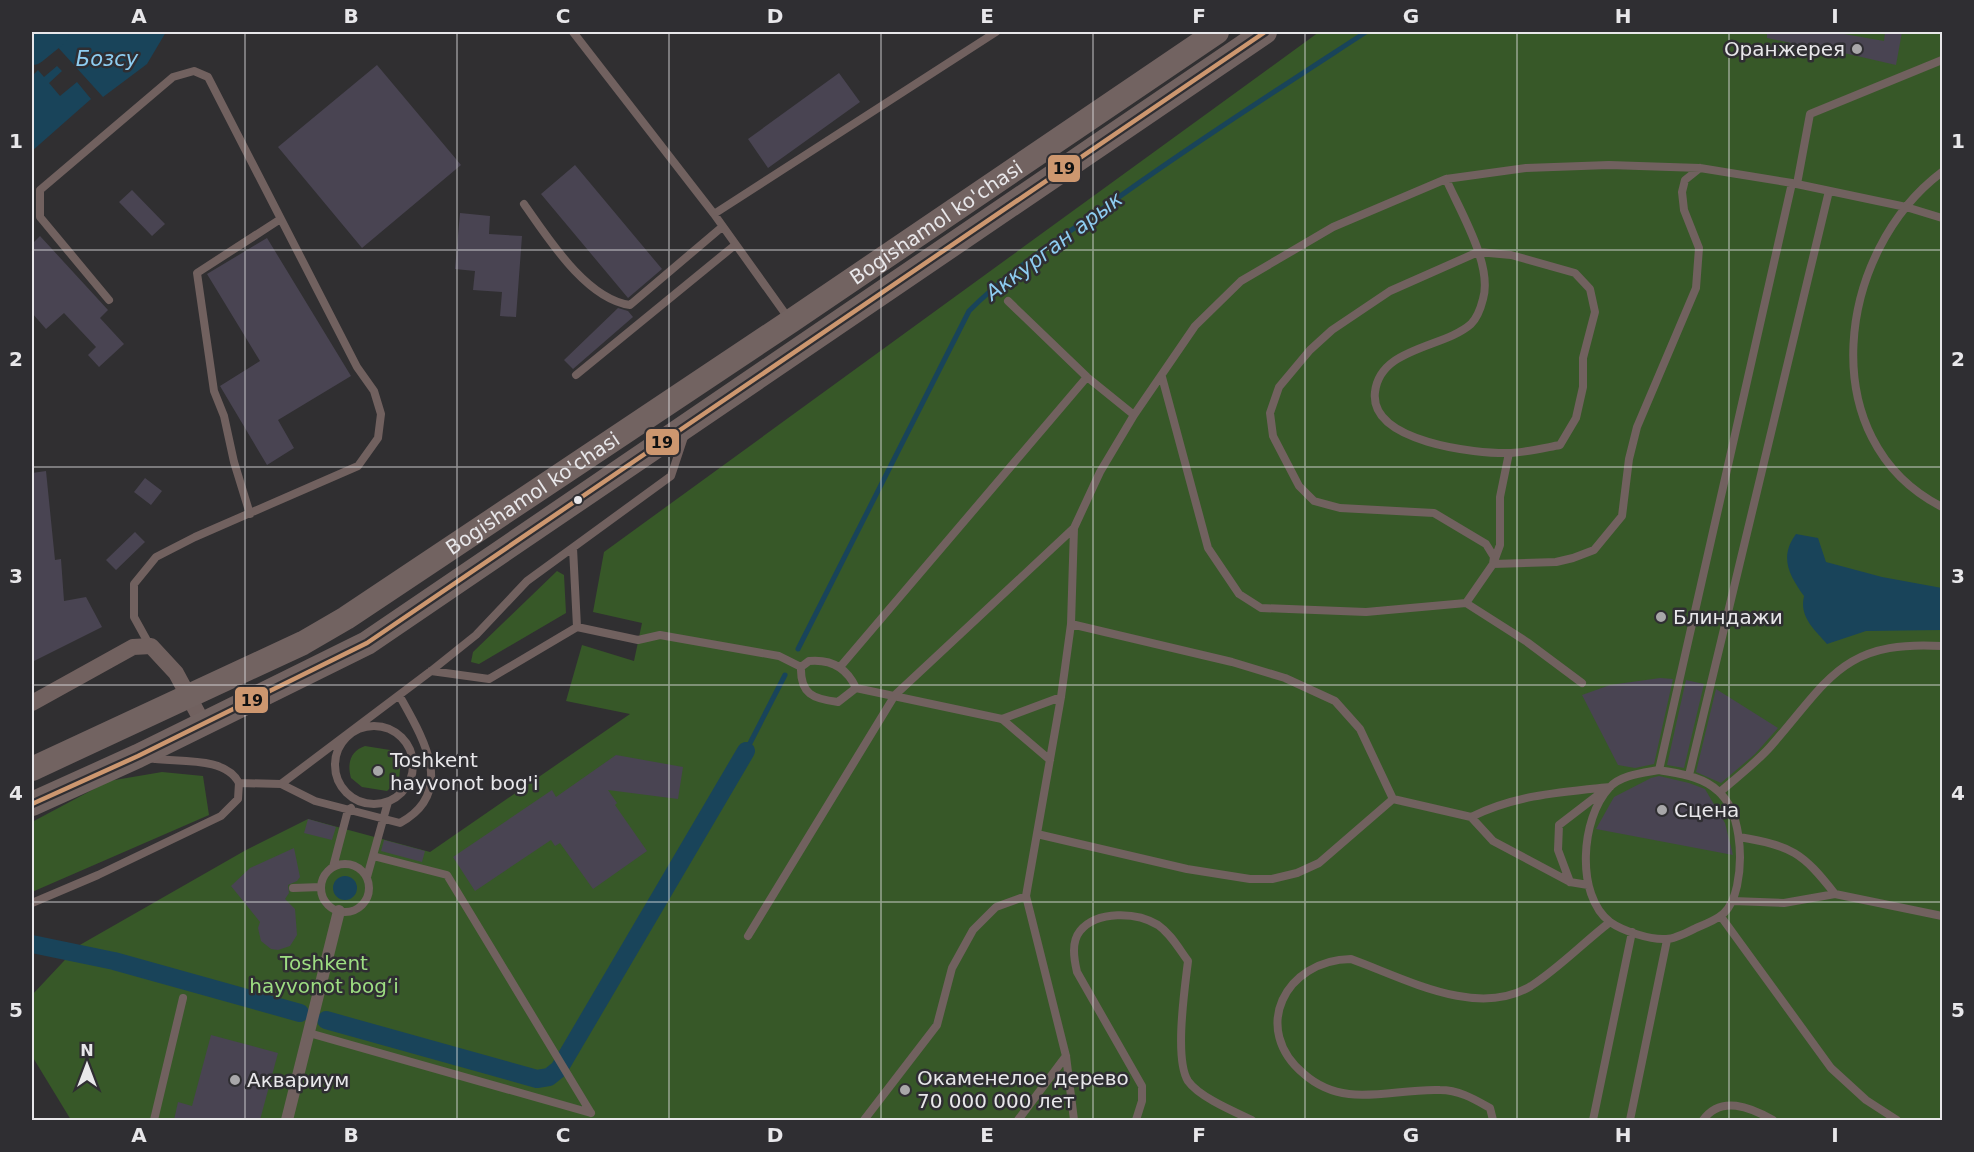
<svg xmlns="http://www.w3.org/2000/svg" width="1974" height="1152" font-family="'DejaVu Sans',sans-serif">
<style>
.green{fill:#375828}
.water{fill:#19445a}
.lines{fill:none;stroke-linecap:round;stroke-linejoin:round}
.stream{stroke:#19445a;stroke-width:5}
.canal{stroke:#19445a;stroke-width:18}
.river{stroke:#19445a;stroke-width:32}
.building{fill:#494452}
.service{stroke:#71615f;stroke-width:8}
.pedestrian{stroke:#71615f;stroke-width:12}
.minor{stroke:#71615f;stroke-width:16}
.secondary{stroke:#726361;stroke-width:24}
.bus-1-casing{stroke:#2f2e32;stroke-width:9}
.bus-1{stroke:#cd976f;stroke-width:4.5}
.grid{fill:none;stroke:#e8e7ea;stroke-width:1.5;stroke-opacity:0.55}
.poi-dot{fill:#a8a7a9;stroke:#2f2e32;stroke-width:2}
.bus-dot{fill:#e8e7ea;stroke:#2f2e32;stroke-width:2}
.labels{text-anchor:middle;stroke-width:5;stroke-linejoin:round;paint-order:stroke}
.poi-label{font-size:20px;fill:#e8e7ea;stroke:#2f2e32;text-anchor:start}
.street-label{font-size:20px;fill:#e8e7ea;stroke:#2f2e32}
.park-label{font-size:20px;fill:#9ddd82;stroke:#2f2e32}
.water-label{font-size:21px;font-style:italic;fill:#8ecdf1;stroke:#2f2e32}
.line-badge{stroke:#2f2e32;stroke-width:2}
.pale-badge-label{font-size:16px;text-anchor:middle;font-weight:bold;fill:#111}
.neatline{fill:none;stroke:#e8e7ea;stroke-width:2}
.grid-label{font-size:20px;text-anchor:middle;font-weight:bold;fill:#e8e7ea}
</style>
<rect width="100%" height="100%" fill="#302f31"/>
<!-- green -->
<path class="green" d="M1319 32H1942V1120H71L32 1056V995L78 946 246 850 308 819 430 852 630 714 566 701 582 645 634 661 642 623 593 612 604 552Z
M557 571 564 575 566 613 479 664 471 662 473 652Z
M365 746 390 750 401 761 399 779 387 791 362 787 351 778C347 764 350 751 365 746Z
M162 772 203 776 209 815 32 892V822L109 781Z"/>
<!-- water -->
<path class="water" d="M44 32H166L147 64 103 97Z
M57 66 62 71 49 83 60 96 77 82 91 99 32 151V76L38 70 44 77Z
M1796 534 1818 538 1826 562 1882 577 1942 588V630L1866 631 1827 644C1814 629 1799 617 1804 596 1789 575 1779 557 1796 534Z
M333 888a12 12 0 1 1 24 0a12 12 0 1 1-24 0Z"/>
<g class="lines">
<!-- stream -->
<path class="stream" d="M798 649 969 311C1009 271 1056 241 1102 209 1188 147 1277 90 1366 32
M746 751 785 675"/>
<!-- canal -->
<path class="canal" d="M32 944 114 961 300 1013
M326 1020 537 1079 549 1077 559 1069 746 751"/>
<!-- river -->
<path class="river" d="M32 49 53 32"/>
</g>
<!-- building -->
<path class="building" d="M1767 32H1833L1884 41 1885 32H1902L1896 65 1831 50 1830 57 1814 54 1815 48 1767 38Z
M377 65 461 165 362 248 278 147Z
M839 73 860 102 768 168 748 139Z
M575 165 662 269 628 298 541 194Z
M132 190 165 224 152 236 119 202Z
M460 213 490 216 489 234 522 236 516 317 500 316 502 292 473 290 475 271 455 269Z
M40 236 108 310 100 318 124 344 99 367 88 355 96 347 64 313 46 329 32 313V244Z
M267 238 351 376 278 420 294 448 267 465 220 386 260 361 207 274Z
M618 308 628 311 633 317 573 369 564 360Z
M46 471 55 560 61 559 64 601 86 597 102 627 32 662V473Z
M145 478 162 491 151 505 134 492Z
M135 532 145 542 116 570 106 560Z
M1660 678 1673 679 1654 764 1635 768 1618 765 1582 695 1610 685Z
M1686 680 1704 684 1684 768 1667 765Z
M1716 689 1778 728 1755 754 1721 783 1696 772Z
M616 755 683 767 678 799 608 790 617 803 615 805 647 851 593 889 560 843 555 846 551 840 475 891 453 857 552 790 556 797Z
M1659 776 1689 783 1705 789 1725 823 1733 855 1596 829 1614 797 1651 778Z
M308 819 336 827 332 840 304 833Z
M384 840 425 851 422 862 381 851Z
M294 848 300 877 297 881 288 885 289 893 285 899 295 909 297 935 290 946 278 950 271 949 261 941 258 928 260 922 231 886 250 868Z
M211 1035 278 1053 260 1120H174L178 1102 192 1106Z"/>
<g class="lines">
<!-- service -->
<path class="service" d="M573 32 714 214 789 319
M1942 172C1837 251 1811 440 1942 507
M1446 179C1460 211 1493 265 1483 299 1481 307 1477 318 1471 324 1444 348 1380 347 1375 392 1369 442 1475 454 1511 453 1527 452 1544 448 1560 445L1576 418 1583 387V358L1595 312 1590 289 1575 273 1511 255 1478 252 1390 291 1332 330 1310 350 1279 387 1270 413 1273 436 1299 486 1314 501 1340 508 1434 513 1486 544 1494 557 1493 564 1556 562 1573 558 1594 550 1622 516 1629 459 1637 427 1696 288 1699 248 1684 210 1682 192 1685 180 1700 168
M1797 184 1810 114 1942 60
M524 204C548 238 586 299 630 305L722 227
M714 214 996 32
M109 300 40 217V190L173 77 194 71 208 77 357 367 374 391 381 414 378 438 358 466 195 537 156 557 134 584V617L150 646
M1008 301 1087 377 1134 415
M576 375 735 245
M1162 377 1208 548 1239 594 1261 608 1366 612 1466 603 1527 642 1582 683
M250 514 234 462 224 416 214 391 197 273 279 220
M573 548 577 627
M1466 603 1493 564 1500 545V497L1509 453
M1071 624 1232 662 1285 678 1335 701 1360 729 1393 799
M801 667 809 661C831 659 847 668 856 688
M840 667 1087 377
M431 671 489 679 577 627 638 640 660 635 779 656 801 667C800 694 813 699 838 702L856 688 1002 719 1050 760
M1002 719 1061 697
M335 765a39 39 0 1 1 78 0a39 39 0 1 1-78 0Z
M148 758C175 763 225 755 239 783L281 784 431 671 476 635 527 581 671 476 685 434
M1659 770 1792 183
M1659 770C1680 774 1702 776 1718 791 1741 811 1743 858 1737 886 1731 913 1721 918 1696 928 1688 932 1675 939 1666 939 1650 940 1623 931 1610 922 1575 895 1581 818 1609 788 1620 775 1643 773 1659 770Z
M1689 775 1829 191
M281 784 315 801 400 823C457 792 423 738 399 695
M1720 792C1737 777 1756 763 1771 746 1829 680 1842 640 1942 646
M1393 799 1471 817 1493 841 1570 882 1588 885
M1471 817C1515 795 1561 792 1610 787
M1037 834 1187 869 1250 879H1272L1297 873 1319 863 1393 799
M1739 837C1792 846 1802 852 1835 894
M373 856 447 875 591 1113
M321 888a24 24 0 1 1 48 0a24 24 0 1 1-48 0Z
M333 867 348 810 351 808
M367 877 388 802
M1570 882 1558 850 1559 825 1602 792
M293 888 321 887
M1733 901 1784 903 1835 894 1942 916
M32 903 98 875 221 816 238 799 239 783
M1722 918 1831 1068 1866 1100 1897 1120
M748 936 895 695 1074 528
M309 1033 591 1113
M154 1120 183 998
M864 1120 937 1025 952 968 973 930 996 907 1026 896
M1018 1120 1066 1056
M1074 1120 1066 1056 1026 896 1061 697 1071 624 1074 528 1100 472 1134 415 1195 326 1241 281 1333 227 1446 179 1526 168 1609 165 1700 168 1792 183 1906 207 1942 218
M1136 1120 1142 1101V1086L1077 972C1074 959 1071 942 1080 931 1097 910 1137 912 1158 925 1171 934 1179 949 1188 961 1185 987 1174 1059 1188 1081 1199 1097 1235 1112 1252 1120
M1493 1120 1490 1108C1474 1099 1459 1090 1440 1090 1391 1088 1345 1110 1304 1074 1250 1029 1285 960 1351 959 1404 978 1477 1019 1531 986 1559 968 1584 942 1610 922
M1593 1120 1632 932
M1630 1120 1667 940
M1703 1120C1721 1095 1750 1107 1773 1120"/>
<!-- pedestrian -->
<path class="pedestrian" d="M287 1120 339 911"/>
<!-- minor -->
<path class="minor" d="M32 703 133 647 151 646 176 673 204 725"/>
<!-- secondary -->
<g class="secondary">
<path id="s1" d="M32 769 303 643 346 618 791 321 1217 32"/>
<path d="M32 804 138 756 367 643 1265 32"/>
</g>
<defs>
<path id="bus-1" d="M32 804 138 756 367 643 1265 32"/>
</defs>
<!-- bus-1 casing -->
<use href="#bus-1" class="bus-1-casing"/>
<!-- bus-1 -->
<use href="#bus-1" class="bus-1"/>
</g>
<!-- grid -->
<path class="grid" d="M245 32V1120M457 32V1120M669 32V1120M881 32V1120M1093 32V1120M1305 32V1120M1517 32V1120M1729 32V1120M32 250H1942M32 467H1942M32 685H1942M32 902H1942"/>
<!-- markers -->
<g class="poi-dot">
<circle cx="1857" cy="49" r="6"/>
<circle cx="1661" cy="617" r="6"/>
<circle cx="378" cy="771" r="6"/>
<circle cx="1662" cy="810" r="6"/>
<circle cx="235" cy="1080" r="6"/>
<circle cx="905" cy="1090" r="6"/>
</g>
<circle class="bus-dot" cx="578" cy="500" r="5"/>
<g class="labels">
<!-- poi labels -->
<g class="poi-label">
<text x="1845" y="56" text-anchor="end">Оранжерея</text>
<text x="1673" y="624">Блиндажи</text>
<text x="390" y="767">Toshkent<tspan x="390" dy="23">hayvonot bog'i</tspan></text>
<text x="1674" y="817">Сцена</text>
<text x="917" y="1085">Окаменелое дерево<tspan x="917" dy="23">70 000 000 лет</tspan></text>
<text x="247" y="1087">Аквариум</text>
</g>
<!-- street labels -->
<g class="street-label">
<text dy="7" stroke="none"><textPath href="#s1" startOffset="1059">Bogishamol ko'chasi</textPath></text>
<text dy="7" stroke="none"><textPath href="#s1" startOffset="573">Bogishamol ko'chasi</textPath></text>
</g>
<!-- park labels -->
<g class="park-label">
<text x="324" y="970">Toshkent<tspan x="324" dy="23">hayvonot bogʻi</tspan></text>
</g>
<!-- water labels -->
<g class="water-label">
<text x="107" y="66">Бозсу</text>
<text transform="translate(1054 246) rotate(-37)" y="7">Аккурган арык</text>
</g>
</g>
<g class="line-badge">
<rect x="1047" y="154" width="34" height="29" rx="6" fill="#cd976f"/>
<rect x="645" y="428" width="35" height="28" rx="6" fill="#cd976f"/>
<rect x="234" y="686" width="35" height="28" rx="6" fill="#cd976f"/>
</g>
<g class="pale-badge-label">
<text x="1064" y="174">19</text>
<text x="662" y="448">19</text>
<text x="252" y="706">19</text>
</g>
<!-- border -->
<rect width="1974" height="1152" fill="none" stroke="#2f2e32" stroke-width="66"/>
<!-- north arrow -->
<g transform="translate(87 1065)" stroke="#2f2e32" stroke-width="4.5" paint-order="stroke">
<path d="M0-4.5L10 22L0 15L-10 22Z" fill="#e8e7ea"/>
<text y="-9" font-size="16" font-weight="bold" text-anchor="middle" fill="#e8e7ea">N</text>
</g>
<rect x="33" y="33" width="1908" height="1086" class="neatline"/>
<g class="grid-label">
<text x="139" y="23">A</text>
<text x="351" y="23">B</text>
<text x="563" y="23">C</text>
<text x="775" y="23">D</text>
<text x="987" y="23">E</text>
<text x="1199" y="23">F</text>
<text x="1411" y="23">G</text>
<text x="1623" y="23">H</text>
<text x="1835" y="23">I</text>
<text x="16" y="148">1</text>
<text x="1958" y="148">1</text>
<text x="16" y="366">2</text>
<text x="1958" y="366">2</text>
<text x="16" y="583">3</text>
<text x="1958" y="583">3</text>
<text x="16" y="800">4</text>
<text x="1958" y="800">4</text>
<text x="16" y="1017">5</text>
<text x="1958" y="1017">5</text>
<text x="139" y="1142">A</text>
<text x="351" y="1142">B</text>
<text x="563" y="1142">C</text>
<text x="775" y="1142">D</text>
<text x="987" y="1142">E</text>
<text x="1199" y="1142">F</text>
<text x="1411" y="1142">G</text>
<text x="1623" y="1142">H</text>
<text x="1835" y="1142">I</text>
</g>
</svg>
